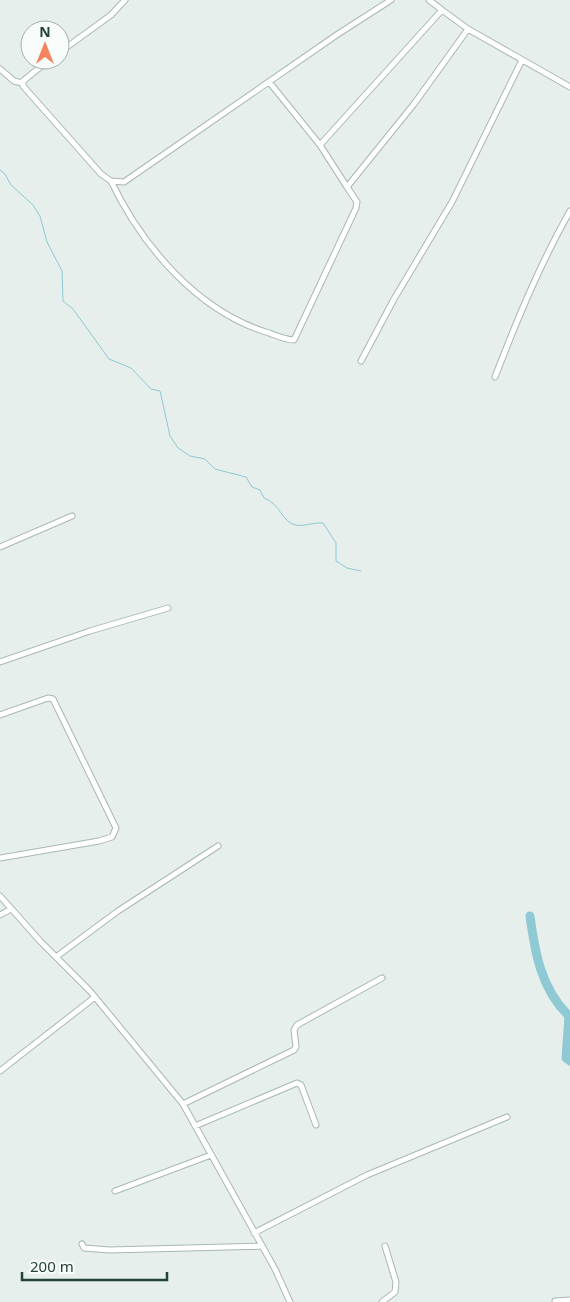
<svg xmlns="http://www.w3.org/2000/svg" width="570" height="1302" font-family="'Noto Sans',sans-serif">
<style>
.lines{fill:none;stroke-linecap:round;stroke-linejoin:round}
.stream{stroke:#8ec9d4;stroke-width:1}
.river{stroke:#8ec9d4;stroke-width:9}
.minor-casing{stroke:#a8b8b2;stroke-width:7}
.minor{stroke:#fff;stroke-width:5}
</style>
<rect width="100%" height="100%" fill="#e6efeb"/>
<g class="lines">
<!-- stream -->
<path class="stream" d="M0 170 5 174 11 185 33 205 40 216 47 242 62 271 63 301 73 309 109 359 131 368 151 389 160 391 170 436 178 448 190 456 205 459 215 469 246 477 252 487 260 490 264 498C281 504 281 522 296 525 303 527 314 522 323 523L336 543V561L347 568 361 571"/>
<!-- river -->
<path class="river" d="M530 916C535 953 541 989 569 1016L566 1058 570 1061"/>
<defs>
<path id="minor" d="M429 0 442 10
M60 52 111 15 125 0
M49 60 23 81V86L101 174 111 181 124 182 338 34 391 0
M0 69 14 81 22 83
M270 83 320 145
M111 181C142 246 198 312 269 333 277 336 286 340 294 340L356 208 357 202 347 187 414 104 468 29
M347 187 320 145 442 10 468 29 570 87
M361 361 394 299 452 202 522 60
M495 377C517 320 540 264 570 211
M0 547 72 516
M0 662 90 631 168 608
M0 715 48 698 53 699 116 828 112 837 99 841 0 858
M0 896 40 941 90 991 183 1104 275 1269 290 1302
M0 915 11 909
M56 957 118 911 218 846
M0 1071 95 997
M183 1104 294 1050 296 1047 294 1030 297 1025 382 978
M195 1126 297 1083 301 1085 316 1125
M115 1191 211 1155
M254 1233 367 1175 507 1117
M82 1244 84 1248 109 1250 261 1246
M555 1301 570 1300
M382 1302 395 1292 396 1282 385 1246"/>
</defs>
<!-- minor casing -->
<use href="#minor" class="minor-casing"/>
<!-- minor -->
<use href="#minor" class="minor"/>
</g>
<!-- north arrow -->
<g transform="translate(45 45)"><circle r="24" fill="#f7fbf9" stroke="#a3b1ad"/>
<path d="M0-4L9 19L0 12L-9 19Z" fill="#f4845f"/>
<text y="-8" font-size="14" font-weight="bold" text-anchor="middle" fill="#24423a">N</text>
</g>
<!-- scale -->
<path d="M22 1272v8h145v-8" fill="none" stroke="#24423a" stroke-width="2.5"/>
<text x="30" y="1272" font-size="15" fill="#24423a" stroke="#f7fbf9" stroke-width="4" paint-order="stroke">200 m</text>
</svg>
